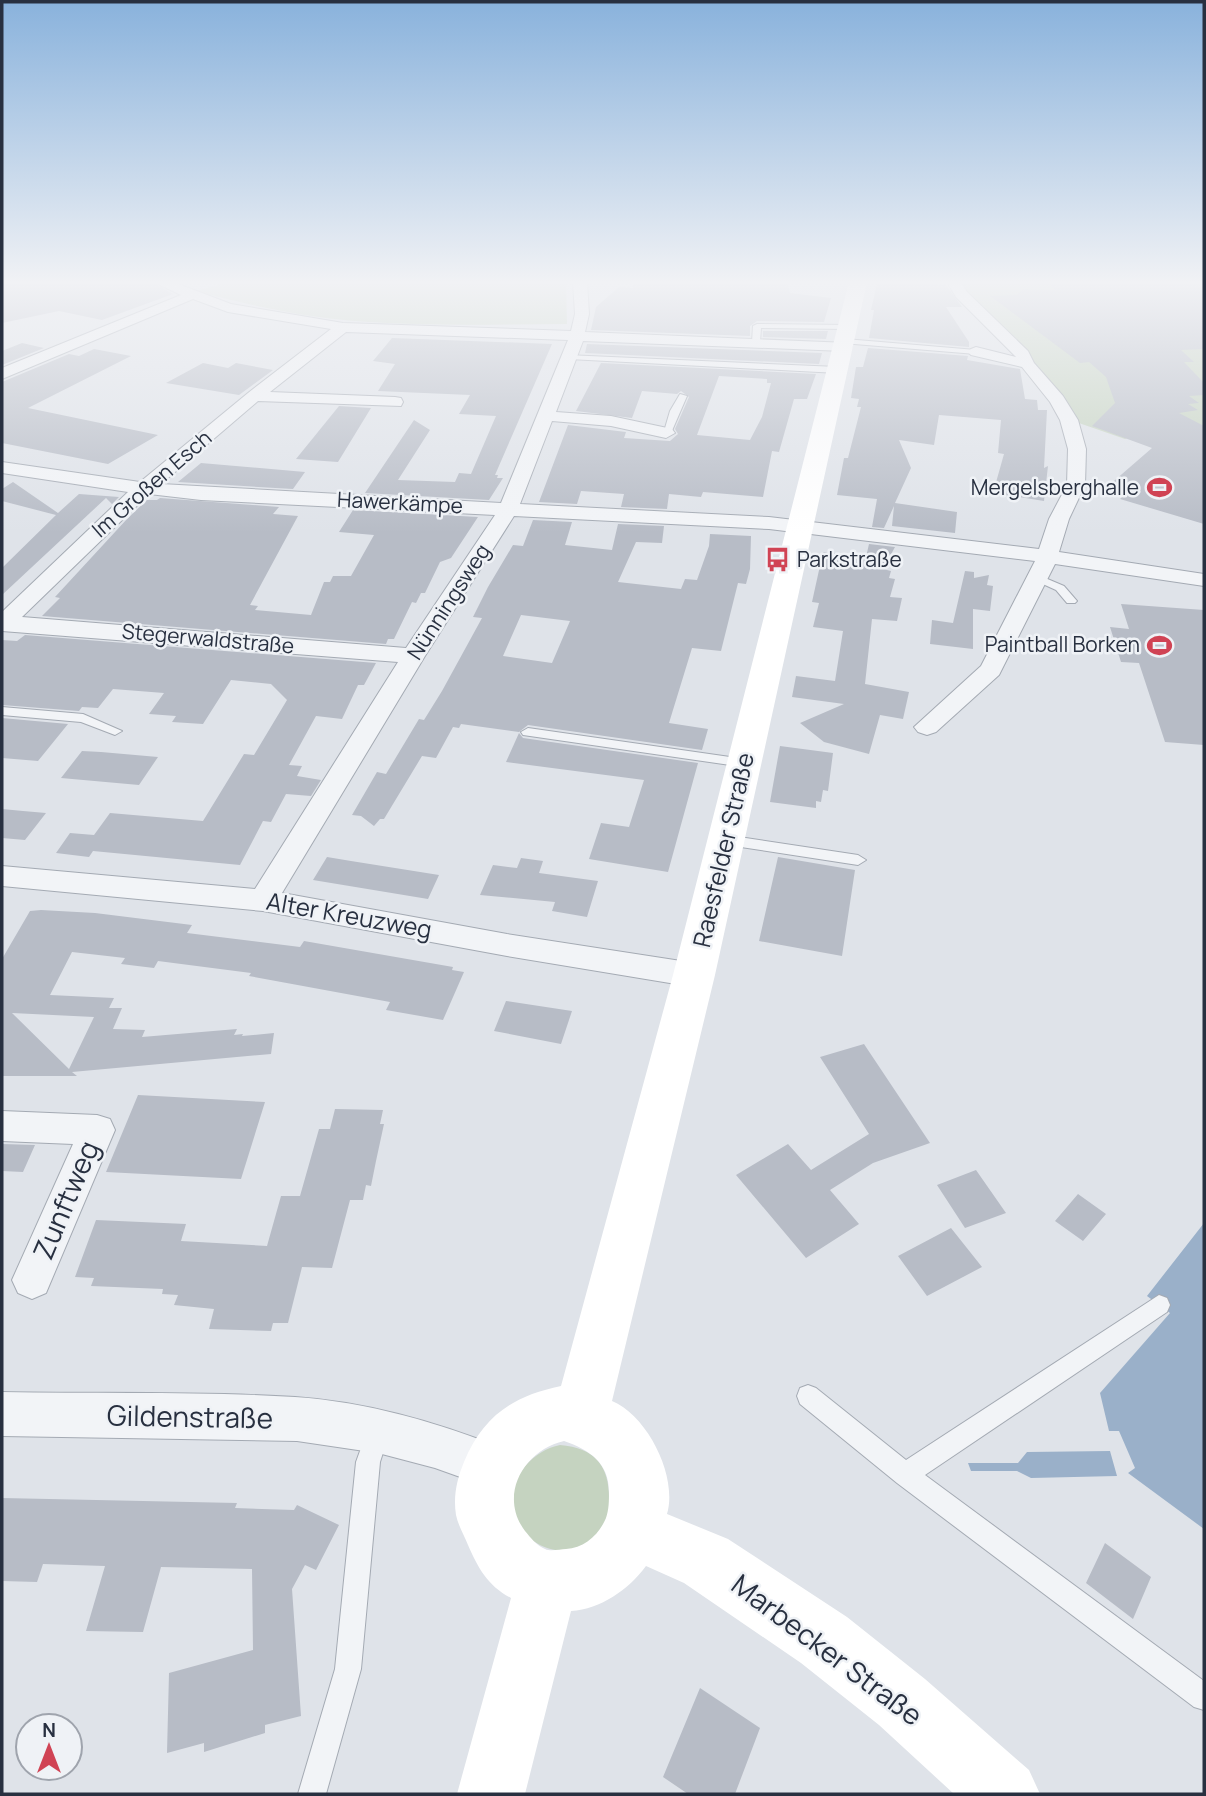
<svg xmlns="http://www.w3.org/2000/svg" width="1206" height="1796" font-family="Manrope,sans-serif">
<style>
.green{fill:#c5d3c0}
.water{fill:#9ab0c9}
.building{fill:#b7bcc6;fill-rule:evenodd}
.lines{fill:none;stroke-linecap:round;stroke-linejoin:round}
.service-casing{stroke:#a4aab3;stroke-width:2}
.minor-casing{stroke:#a4aab3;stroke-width:2}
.service{fill:#f2f4f7;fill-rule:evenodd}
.minor{fill:#f2f4f7;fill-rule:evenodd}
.secondary{fill:#fff;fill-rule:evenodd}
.labels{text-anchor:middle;stroke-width:5;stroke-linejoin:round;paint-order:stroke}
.far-street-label{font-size:21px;fill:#283040;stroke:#eff2f6}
.far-poi-label{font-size:21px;fill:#283040;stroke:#eff2f6;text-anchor:end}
.street-label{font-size:24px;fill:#283040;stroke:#eff2f6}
.near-street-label{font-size:28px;fill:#283040;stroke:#eff2f6}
</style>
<rect width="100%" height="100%" fill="#dfe3e9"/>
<!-- green -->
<path class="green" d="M229 282H566L567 324C483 324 395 328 311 316 272 310 234 301 196 291Z
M958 282H1204V445L1159 426 1125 439 1076 422Z
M560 1445C596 1448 610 1467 609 1501 609 1506 610 1513 609 1517 595 1562 536 1560 517 1522 501 1487 527 1452 560 1445Z"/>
<!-- water -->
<path class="water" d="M1204 1223V1529L1128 1473 1135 1468 1119 1431H1109L1100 1393 1170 1313 1147 1296Z
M1110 1451 1117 1476 1031 1478 1017 1471H971L968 1463H1018L1027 1452Z"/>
<!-- building -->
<path class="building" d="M2 282H152L173 294 102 320 59 311 2 323Z
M633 282H787L790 293 831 298 824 322 757 321 750 326V336L591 330 596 307 619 287 633 288Z
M1048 282H1188L1204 288V349L1181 350 1194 362H1184L1204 383V395L1189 396 1199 403 1188 404 1198 410 1179 413 1204 426V524L1120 499 1127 492 1107 487 1152 448 1092 426 1115 403 1106 377 1089 362 1080 363 990 296 1017 295 1023 289 1055 290Z
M877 284 946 285 962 307H946L969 342V347L869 338 874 310H871Z
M763 331H828L826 339 763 337Z
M392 338 552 344 495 475H498L497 478H503L489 500 365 493 414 420 430 430 398 480 455 482 459 473 471 474 496 416 459 414 470 395 378 391 395 364 373 361Z
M22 343 44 348 2 365V351Z
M587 344 822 353 819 364 585 353Z
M868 348 968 356 967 360 1020 369 1025 399 1037 400 1038 410H1047L1044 468 1048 466 1044 501 993 493 1004 454 998 453 1001 420 939 415 934 445 899 440 911 468 895 503 957 512 955 533 892 526 894 506 884 528 872 527 877 499 837 495 844 458H848L861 407H857L859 399 851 398 856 367H863Z
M94 349 131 356 28 408 158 435 108 464 2 443V382L69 354 79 356Z
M203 363 228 368 236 363 273 370 239 395 166 383Z
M601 363 816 374 807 399H794L779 452 772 451 763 497 703 492 701 497 669 494 667 509 621 507 624 494 581 491 577 504 539 502 568 425 626 432 624 438 670 441 678 434 675 429 689 397 681 391 677 394 642 391 632 418 576 411ZM719 376 767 379V383H771L762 417 750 440 697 435Z
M339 406 371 408 338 462 296 459Z
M201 463 305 472 293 489 178 482Z
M13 482 58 513 79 494 119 497 112 504 106 498 2 595V568L56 515 2 501V489Z
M160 498 279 507 273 514 298 516 250 605 258 606 255 610 311 615 324 582H330L333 576H351L374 535 339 532 353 510 478 517 451 558 440 562 425 593H421L416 603 412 602 394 639H388L386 644 42 616 60 598 55 597 127 519 147 500H157Z
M533 520 572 522 565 545 612 550 618 524 664 526 662 543 636 542 618 582 681 589 685 579 697 580 709 546 710 534 751 536 750 569 746 584 738 583 721 651 692 648 669 723 708 729 702 750 528 725 519 732 461 724 459 728 453 727 436 758 422 756 384 819H380L374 826 361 816 352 815 377 772 386 774 419 719 424 720 442 691 482 618 473 617 488 587 513 545 523 546ZM521 615 570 621 552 663 503 656Z
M869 544 895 547 883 569 891 571 889 578 895 579 890 597 902 598 897 621 872 619 865 684 909 692 903 719 880 715 869 754 824 742 800 723 844 704 792 697 796 676 835 681 843 631 813 627 819 603 812 602 823 552 866 557Z
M965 571 974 572V578L989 575 987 585 993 586 990 611 973 609V649L930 644 932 620 953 623Z
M1121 604 1204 610V745L1165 742 1139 663 1121 662 1110 627 1129 629Z
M25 635 376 663 364 685H358L342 719 316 716 289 765 302 766 297 776 321 780 311 796 286 794 271 822 263 821 240 865 93 851 89 857 56 853 70 833 94 835 110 813 203 821 244 754 254 755 287 700 271 684 231 680 203 724 172 722 176 716 149 714 164 693 113 689 98 708 82 707 79 711 2 705V640L17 641Z
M2 718 68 724 38 761 2 758Z
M519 733 523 738 698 763 668 872 589 859 601 823 629 827 644 780 506 762Z
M780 746 833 753 828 791 823 790 821 802 816 801V808L770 802Z
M82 751 101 752 158 757 139 785 61 778Z
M2 809 23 811 46 813 25 840 2 838Z
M327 857 351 861 439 875 428 899 313 880Z
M778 857 855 870 842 956 759 941Z
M521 858 543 861 539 873 598 881 587 917 552 911 555 902 480 895 493 865 517 868Z
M41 910 95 913 192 925 187 933 300 947 304 941 453 967 452 970 464 972 443 1020 386 1010 390 1002 249 976 251 973 158 961 154 968 121 964 125 958 72 952 50 995 114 998 109 1008H122L113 1029 145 1030 142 1037 237 1029 234 1035 243 1034 242 1036 274 1033 271 1054 72 1072 77 1076H2V959L30 911ZM12 1013 94 1017 69 1069Z
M506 1001 572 1011 561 1044 494 1031Z
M864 1044 930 1143 873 1163 830 1190 859 1224 806 1258 736 1175 788 1144 811 1170 869 1134 820 1057Z
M138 1095 265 1102 241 1179 106 1172Z
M335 1109 383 1110 380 1124H384L376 1161 371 1186 366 1185 363 1200H350L332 1268 302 1267 288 1323H273L271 1331 209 1329 214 1309 174 1305 178 1295 162 1294 163 1289 91 1286 94 1278 75 1277 96 1220 186 1224 181 1241 267 1246 281 1196H300L319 1129H330Z
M2 1144 35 1145 23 1172 2 1171Z
M976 1170 1006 1213 965 1228 937 1185Z
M1078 1194 1106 1214 1083 1241 1055 1221Z
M951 1228 982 1267 927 1296 898 1256Z
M2 1498 237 1503 235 1508 294 1510 297 1505 339 1525 316 1570 305 1565 292 1589 301 1716 265 1725V1733L204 1752V1743L167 1753 169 1673 253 1650 252 1569 161 1567 143 1632 86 1631 105 1566 43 1564 37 1582 2 1581Z
M1105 1543 1151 1577 1133 1619 1086 1583Z
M700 1688 760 1728 735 1794H688L663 1777Z"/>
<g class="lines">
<defs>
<path id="service" d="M757 324 848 325 852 327 848 329 761 328 760 342 756 344 752 342 753 326Z
M845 339 976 350 980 352 976 354 842 343Z
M566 355 838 367 842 370 838 373 569 359H566Z
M680 394 687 396 671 433 663 435 670 411Z
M1038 575 1064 586 1077 601 1075 603H1067L1056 590 1034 580 1032 578Z
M2 707 83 714 122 731 115 735 81 722 2 715Z
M528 728 744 759 751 763 744 767 523 735 521 732Z
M726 835 858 855 866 860 858 865 721 844 719 840Z
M1159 1295 1167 1298 1170 1305 1167 1312 925 1475 1204 1681V1710L1194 1707 897 1483 800 1404 797 1396 800 1388 808 1385 816 1388 906 1460Z
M377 1422 385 1426 389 1434 380 1462 361 1669 326 1794H298L335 1669 356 1462 369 1426Z"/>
<path id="minor" d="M154 282H173L231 304 343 323 571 331 575 314 573 282H587L589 314 585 332 849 343 852 346 849 349 844 351 583 341 556 412 611 416 672 429 675 433 666 438 611 426 552 421 520 504 769 517 1039 549 1049 519 1067 485 1068 449 1060 420 1050 402 1022 367 971 355 968 352 971 349 976 347 1016 357 956 297 947 282H961L967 292 1028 351 1034 363 1063 396 1078 420 1086 449 1085 485 1069 519 1059 552 1204 574V586L1055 564 999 675 936 732 927 735 918 732 914 727 981 666 1035 561 769 529 514 516 425 656 282 893 507 934 694 963 705 967 710 975 705 983 694 987 507 956 263 911 2 886V866L255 889 398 662 2 631V612L128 492 2 473V462L140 482 248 393 331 329 228 312 193 299 2 379V368L181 295ZM346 332 568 340 501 503 161 484 258 401 401 406 403 402 401 398 395 397 270 392ZM149 494 201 500 495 515 406 648 22 617Z
M2 1111 97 1115 110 1119 115 1130 46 1293 32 1299 18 1293 12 1280 73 1144 2 1141Z
M2 1392C99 1394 198 1391 295 1397 368 1402 440 1423 507 1450L513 1466 507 1482 491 1488 435 1468 378 1453 297 1441 2 1436Z"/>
</defs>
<!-- service casing -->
<use href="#service" class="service-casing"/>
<!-- minor casing -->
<use href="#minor" class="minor-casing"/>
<!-- service -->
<use href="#service" class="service"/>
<!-- minor -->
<use href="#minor" class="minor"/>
<!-- secondary -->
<path class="secondary" d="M849 282H867L715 975 612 1401C648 1416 678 1477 667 1514L728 1539 847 1617 925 1679 1029 1770 1040 1794H954L879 1725 801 1663 684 1583 646 1566C628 1590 601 1609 571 1611L525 1794H457L511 1598C488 1586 478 1568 468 1545 464 1535 458 1525 456 1515 453 1496 457 1479 464 1462 483 1416 513 1396 561 1386L673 975ZM564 1441C590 1450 609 1463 609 1492 609 1501 609 1509 606 1518 599 1535 584 1548 566 1549 560 1549 551 1552 545 1549 537 1546 530 1537 525 1531 498 1495 524 1450 564 1441Z"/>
</g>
<!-- sky -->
<linearGradient id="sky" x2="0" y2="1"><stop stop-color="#89b2dc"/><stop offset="0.53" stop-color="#f1f2f5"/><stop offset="1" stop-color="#f1f2f5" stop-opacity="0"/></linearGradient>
<rect width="1206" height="533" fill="url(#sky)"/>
<!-- icons -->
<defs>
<symbol id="stadium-bare" viewBox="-9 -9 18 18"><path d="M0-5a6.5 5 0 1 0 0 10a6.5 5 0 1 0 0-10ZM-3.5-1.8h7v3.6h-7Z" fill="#d04354" stroke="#eff2f6" stroke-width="2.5" paint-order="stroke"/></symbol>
<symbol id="bus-bare" viewBox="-9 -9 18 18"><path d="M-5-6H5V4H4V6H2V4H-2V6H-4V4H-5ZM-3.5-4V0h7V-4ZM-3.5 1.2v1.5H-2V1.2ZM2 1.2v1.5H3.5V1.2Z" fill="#d04354" stroke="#eff2f6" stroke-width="2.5" paint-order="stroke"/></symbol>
</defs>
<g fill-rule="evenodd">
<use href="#stadium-bare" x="1142" y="470" width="35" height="35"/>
<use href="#bus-bare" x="760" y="542" width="35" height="35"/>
<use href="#stadium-bare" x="1142" y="628" width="35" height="35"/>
</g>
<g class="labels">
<!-- far-street labels -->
<g class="far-street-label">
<text transform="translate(152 484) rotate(-41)" y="7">Im Großen Esch</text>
<text transform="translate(400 503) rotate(3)" y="7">Hawerkämpe</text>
<text transform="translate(449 602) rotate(-57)" y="7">Nünningsweg</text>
<text transform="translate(208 639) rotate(5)" y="7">Stegerwaldstraße</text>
</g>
<!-- far-poi labels -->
<g class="far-poi-label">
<text x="1139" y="495">Mergelsberghalle</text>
<text x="797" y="567" text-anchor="start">Parkstraße</text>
<text x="1140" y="652">Paintball Borken</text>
</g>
<!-- street labels -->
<g class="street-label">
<text transform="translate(724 850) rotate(-77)" y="8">Raesfelder Straße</text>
<text transform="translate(349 916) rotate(10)" y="8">Alter Kreuzweg</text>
</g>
<!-- near-street labels -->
<g class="near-street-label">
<text transform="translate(66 1200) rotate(-67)" y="10">Zunftweg</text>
<text transform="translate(190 1417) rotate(1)" y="10">Gildenstraße</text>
<text transform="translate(827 1650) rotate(37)" y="10">Marbecker Straße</text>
</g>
</g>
<!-- border -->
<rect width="1206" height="1796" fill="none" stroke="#283040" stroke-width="7"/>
<!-- north arrow -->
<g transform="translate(49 1747)"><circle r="33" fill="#eff2f6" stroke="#9fa4ad" stroke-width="2"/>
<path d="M0-5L12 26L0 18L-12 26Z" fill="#d04354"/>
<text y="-10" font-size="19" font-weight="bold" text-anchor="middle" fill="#283040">N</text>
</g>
</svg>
